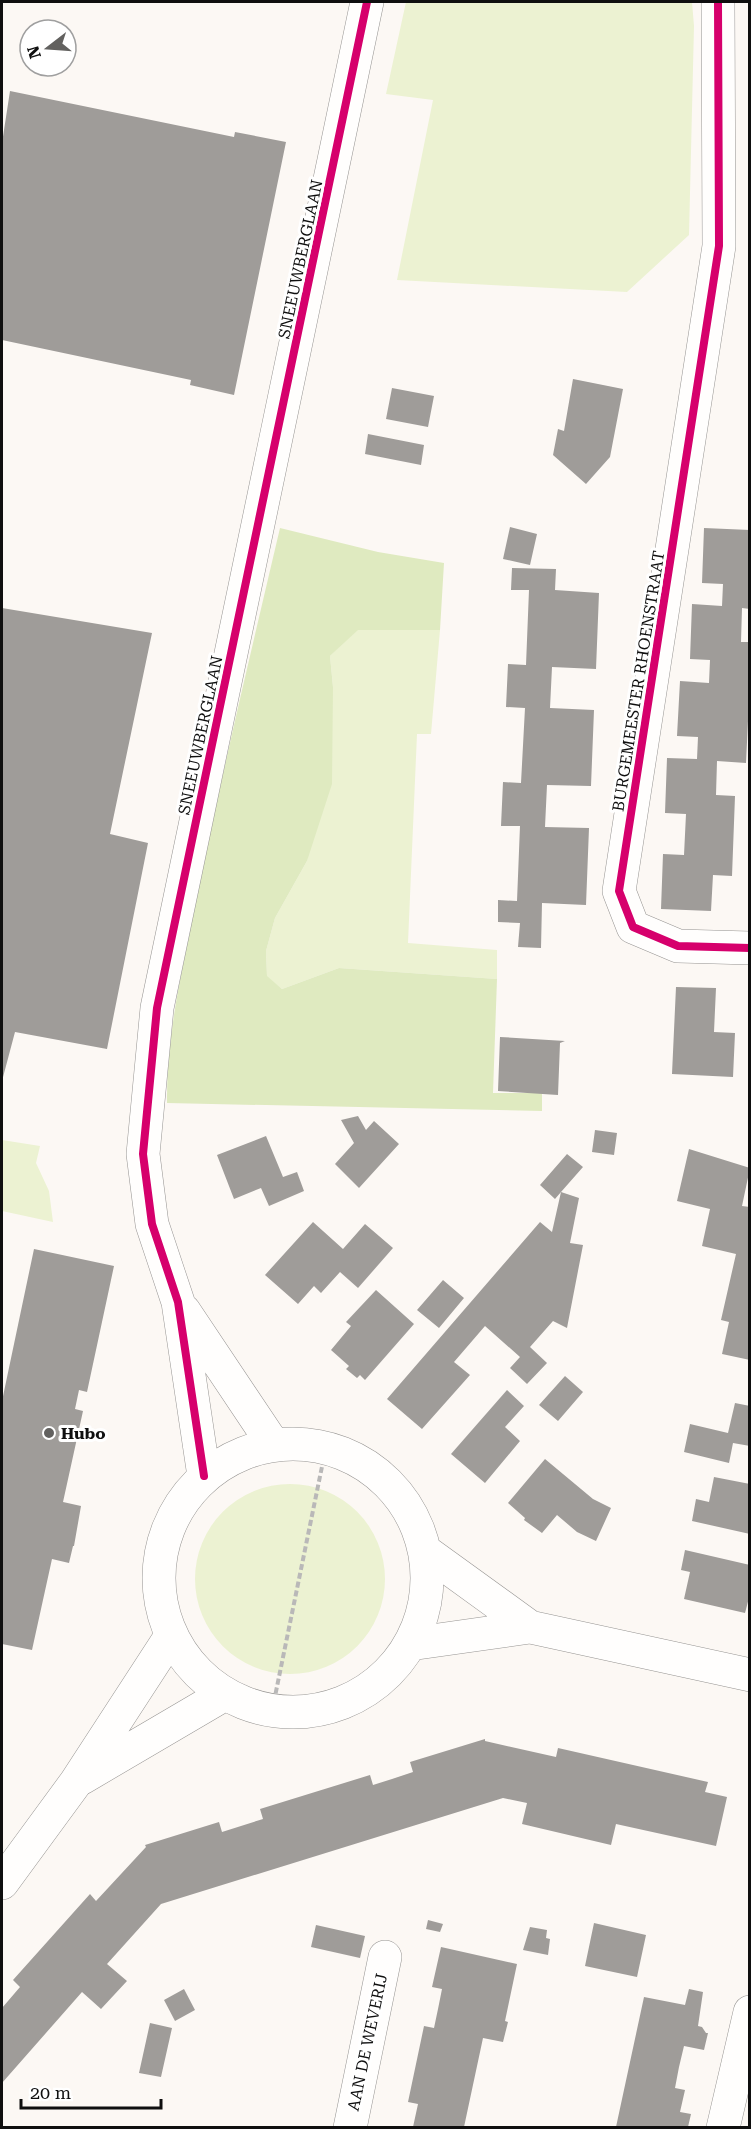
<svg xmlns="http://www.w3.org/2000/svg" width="751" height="2129" font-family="'Roboto Serif',serif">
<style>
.green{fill:#ecf2d2}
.forest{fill:#dfeac0}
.building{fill:#9f9c99}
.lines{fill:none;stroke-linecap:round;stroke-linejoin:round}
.minor-casing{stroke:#969492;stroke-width:34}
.path{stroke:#b9b8b8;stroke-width:4;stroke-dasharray:6 3;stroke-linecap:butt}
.minor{stroke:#fffefd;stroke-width:33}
.cycleway-casing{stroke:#fff;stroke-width:11}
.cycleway{stroke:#d6006c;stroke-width:8}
.poi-dot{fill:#62615f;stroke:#fff;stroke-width:2}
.labels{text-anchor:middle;stroke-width:6;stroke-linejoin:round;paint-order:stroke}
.street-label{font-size:16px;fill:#0f0f0f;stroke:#fff}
.poi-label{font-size:16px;font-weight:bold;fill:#0f0f0f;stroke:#fff;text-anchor:start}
</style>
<rect width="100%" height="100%" fill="#fcf8f4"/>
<!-- green -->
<path class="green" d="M406 2H692L694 26 689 235 627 292 397 280 433 100 386 94Z
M357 630H440L431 734H417L408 943 497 950V979L339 968 282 989 267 977 266 951 275 918 307 861 333 687 330 656Z
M2 1140 40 1146 36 1163 49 1191 53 1222 2 1211Z
M195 1579a95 95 0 1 1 190 0a95 95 0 1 1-190 0Z"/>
<!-- forest -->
<path class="forest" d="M280 528 378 552 444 563 440 630H358L330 656 333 687 332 784 307 861 275 918 266 951 267 976 282 989 339 968 497 979 493 1093H542V1111L167 1103C166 1035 183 967 196 901 221 776 251 652 280 528Z"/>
<!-- building -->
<path class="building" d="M10 91 234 137 235 132 286 142 234 395 190 385 191 380 2 340V143Z
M573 379 623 389 610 457 586 484 553 455 558 429 564 431Z
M392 388 434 396 428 427 386 419Z
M368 434 424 445 421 465 365 454Z
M510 527 537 534 530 565 503 559Z
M704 528 750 530V609L742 608 741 642H750V722L748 721 746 763 717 761 716 795 735 796 732 876 713 875 711 911 661 909 663 854 684 855 686 814 665 813 667 758 697 759 698 737 677 736 680 681 709 683 710 660 690 659 692 604 722 606 723 584 702 583Z
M512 568 556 569 555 590 599 593 596 669 552 667 550 708 594 710 591 786 547 785 545 827 589 828 586 905 542 903 541 948 518 947 520 923 498 922V900L517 901 520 826H501L503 782 521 783 525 708 506 707 508 664 526 665 529 590H511Z
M2 608 152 633 110 834 148 843 107 1049 15 1032 2 1081Z
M676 987 716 988 714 1032 735 1033 733 1077 672 1074Z
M500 1037 565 1041 560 1043 558 1095 498 1091Z
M358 1116 366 1130 374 1121 399 1144 359 1188 335 1164 354 1143 341 1120Z
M595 1130 617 1133 614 1155 592 1152Z
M266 1136 283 1177 297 1172 304 1191 269 1206 261 1188 234 1199 217 1155Z
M689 1149 750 1168 742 1206 750 1207V1360L722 1354 729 1322 721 1320 736 1254 702 1246 710 1209 677 1201Z
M567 1154 583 1167 561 1192 579 1198 570 1243 583 1245 567 1328 553 1321 530 1347 547 1363 527 1384 510 1368 520 1357 485 1326 454 1362 470 1375 422 1429 387 1399 540 1222 552 1232 561 1192 555 1199 540 1185Z
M313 1222 343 1249 365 1224 393 1248 358 1288 340 1272 321 1293 314 1286 298 1304 265 1275Z
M34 1249 114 1266 87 1392 79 1390 75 1409 83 1411 63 1502 81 1506 74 1546H73L69 1563 52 1559 32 1650 2 1644V1401Z
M443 1280 464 1298 439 1328 417 1310Z
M376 1290 414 1324 365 1380 360 1375 357 1378 346 1369 349 1366 331 1350 351 1326 346 1322Z
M565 1376 583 1392 558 1421 539 1405Z
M507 1390 524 1406 505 1427 520 1441 485 1483 451 1454Z
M735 1403 750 1406V1446L733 1443 729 1463 684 1452 690 1424 728 1433Z
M545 1459 593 1499 611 1508 596 1541 577 1532 557 1515 542 1533 524 1520 525 1518 508 1503Z
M714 1477 750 1484V1534L692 1521 696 1499 709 1502Z
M685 1550 750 1565V1594L745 1613 684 1599 690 1572 681 1570Z
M485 1739V1741L556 1757 558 1748 708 1782 705 1792 727 1797 716 1846 616 1824 611 1845 522 1824 527 1803 503 1798 161 1904 107 1964 127 1981 101 2009 82 1992 2 2083V2008L20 1987 13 1980 90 1894 96 1901 146 1847 145 1845 219 1822 222 1832 263 1819 260 1809 370 1775 373 1785 392 1779 413 1772 410 1762Z
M428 1920 443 1924 440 1932 426 1929Z
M594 1923 646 1935 637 1977 585 1966Z
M316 1925 365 1936 360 1958 311 1947Z
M530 1927 547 1930 546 1938 550 1939 548 1955 523 1950Z
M441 1947 517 1964 505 2021 508 2022 503 2042 483 2038 464 2127H413L418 2104 408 2102 424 2026 434 2028 438 2009 442 1989 432 1987Z
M184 1989 195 2010 175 2021 164 2000Z
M689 1989 703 1992 698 2026 702 2027 706 2033H708L704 2050 684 2046 679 2067 675 2088 685 2090 680 2112 691 2114 688 2127H616L644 1997 685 2005Z
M150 2023 172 2028 161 2077 139 2073Z"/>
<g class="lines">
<defs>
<path id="minor" d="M718 2 719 246 619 891 633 927 678 946 750 948
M184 1311 273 1444
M159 1578a134 134 0 1 1 268 0a134 134 0 1 1-268 0Z
M204 1476 178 1302 152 1224 143 1154 157 1008 367 2
M425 1551 530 1627
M410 1644 530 1627 750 1675
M82 1778 225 1694
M2 1883 76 1782 171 1636
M350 2128 385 1957
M723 2128 750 2012"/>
</defs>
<!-- minor casing -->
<use href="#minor" class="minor-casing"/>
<!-- path -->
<path class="path" d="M272 1711 326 1447"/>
<!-- minor -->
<use href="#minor" class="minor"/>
<defs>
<path id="cycleway" d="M718 2 719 246 619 891 633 927 678 946 750 948
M204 1476 178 1302 152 1224 143 1154 157 1008 367 2"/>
</defs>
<!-- cycleway casing -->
<use href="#cycleway" class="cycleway-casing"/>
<!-- cycleway -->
<use href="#cycleway" class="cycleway"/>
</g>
<!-- markers -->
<circle class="poi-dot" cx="49" cy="1433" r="6"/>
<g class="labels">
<!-- street labels -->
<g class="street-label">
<text transform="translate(300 259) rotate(-78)" y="6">SNEEUWBERGLAAN</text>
<text transform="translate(638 681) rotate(-81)" y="6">BURGEMEESTER RHOENSTRAAT</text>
<text transform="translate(200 735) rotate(-78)" y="6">SNEEUWBERGLAAN</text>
<text transform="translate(367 2042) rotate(-78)" y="6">AAN DE WEVERIJ</text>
</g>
<!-- poi labels -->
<g class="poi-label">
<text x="61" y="1439">Hubo</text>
</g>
</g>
<!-- border -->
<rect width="751" height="2129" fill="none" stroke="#0f0f0f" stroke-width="6"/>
<!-- north arrow -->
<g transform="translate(48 48) rotate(253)"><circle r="28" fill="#ffffff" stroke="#9f9f9f" stroke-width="1.5"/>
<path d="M0-4.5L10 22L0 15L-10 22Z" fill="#62615f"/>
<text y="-9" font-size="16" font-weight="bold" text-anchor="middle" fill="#0f0f0f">N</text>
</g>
<!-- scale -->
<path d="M21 2099v9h140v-9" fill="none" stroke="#0f0f0f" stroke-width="3"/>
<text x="30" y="2099" font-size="18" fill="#0f0f0f" stroke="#ffffff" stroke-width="4.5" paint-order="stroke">20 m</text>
</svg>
